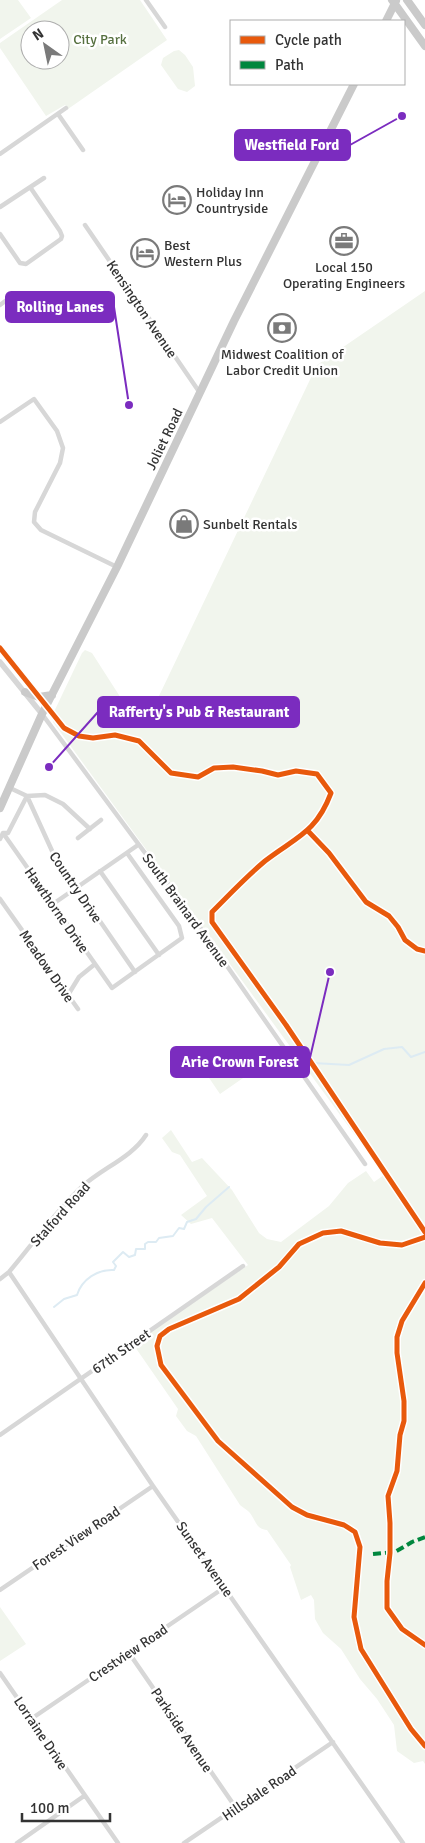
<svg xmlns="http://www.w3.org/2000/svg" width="425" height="1843" font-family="Signika,sans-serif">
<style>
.green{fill:#f1f5ed;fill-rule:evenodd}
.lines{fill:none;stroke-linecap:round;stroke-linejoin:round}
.stream{stroke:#ddebf3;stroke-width:2}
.minor{stroke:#d7d7d7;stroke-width:4.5}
.tertiary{stroke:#d7d7d7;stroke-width:5.5}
.primary{stroke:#cacaca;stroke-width:8}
.quiet{stroke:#00873e;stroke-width:4;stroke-dasharray:8 4;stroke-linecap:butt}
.cycleway-casing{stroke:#fff;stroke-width:8}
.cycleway{stroke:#e8590c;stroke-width:5}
.labels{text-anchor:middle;stroke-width:5;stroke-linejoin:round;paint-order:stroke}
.park-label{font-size:14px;fill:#56703f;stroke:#fff}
.poi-label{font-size:14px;fill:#333;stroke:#fff;text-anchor:start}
.street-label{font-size:14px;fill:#333;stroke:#fff}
.leader{fill:none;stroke:#7b2cbf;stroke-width:2}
.callout-dot{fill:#7b2cbf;stroke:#fff;stroke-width:2}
.callout{fill:#7b2cbf;stroke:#7b2cbf;stroke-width:2}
.callout-label{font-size:15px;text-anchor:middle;font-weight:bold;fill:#fff}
</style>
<rect width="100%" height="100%" fill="#fff"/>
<!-- green -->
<path class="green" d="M0 0H18L31 18 0 39Z
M62 0H140L167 40 68 109 65 105 46 116 0 48V43ZM30 30H60V60H30Z
M179 50 185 55 193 67 195 86 187 92 178 89 161 65 163 58 174 51Z
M425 291V1764L423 1761 414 1763 397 1751 394 1725 377 1699 360 1679 341 1649 323 1633 315 1619 314 1600 311 1595 301 1600 290 1567 291 1565 267 1530C256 1529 256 1521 250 1513 248 1510 243 1508 240 1505L196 1436 187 1431 176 1416 178 1409 133 1344 248 1265 212 1218 191 1224 181 1215 207 1196 180 1155 172 1152 162 1138 171 1130 192 1162 202 1158 232 1190 259 1233 267 1239 281 1242 329 1206 348 1183 366 1171 374 1182 384 1175 53 722 52 716 82 653 85 650 92 653 126 706 148 719 317 365Z
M229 1051 246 1076 220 1094 203 1069Z
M0 1607 26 1644 0 1661Z"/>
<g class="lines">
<!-- stream -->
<path class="stream" d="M313 1063 349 1065 384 1049 402 1047 411 1057 425 1052
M306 1072 312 1063
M54 1307 64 1299 77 1295C82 1279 98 1269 114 1270L116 1266 113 1262 123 1252 129 1257 135 1255 136 1249H145V1244L148 1242H156L159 1238 173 1236 179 1228 184 1229 187 1222 196 1219 206 1207 229 1187"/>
<!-- minor -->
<path class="minor" d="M146 0 165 27
M58 114 83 150
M0 154 66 108
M0 207 44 178
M85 225 200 393
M0 234 20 263 26 264 61 239 62 236 60 231 30 187
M0 305 8 299
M0 422 34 399 57 431 63 448 60 463 35 512 34 522 41 530 117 567
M42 714 197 923 365 1164
M10 788 27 796 45 795 63 804 90 829
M27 796 53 853 135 972
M3 833 112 988 182 938 179 926 127 853
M78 838 101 820
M0 839 3 833H8L27 796
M100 871 159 955
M0 899 78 1009
M53 904 138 845
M68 995 79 977 95 964
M9 1272 153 1486 403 1843
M0 1279 9 1272C32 1245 58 1208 84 1185 103 1168 132 1157 146 1135
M0 1435 243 1266
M0 1590 153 1486
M129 1653 236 1808
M0 1673 118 1843
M31 1719 225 1587
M17 1843 84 1796
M184 1843 333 1742"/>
<!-- tertiary -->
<path class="tertiary" d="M0 662 42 714"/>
<!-- primary -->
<path class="primary" d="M392 0 425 46
M407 0 425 25
M386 21 396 1
M25 692 39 697 52 695
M0 808 42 714 117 567 234 321 354 84"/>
<!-- quiet -->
<path class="quiet" d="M373 1554 395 1552 412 1542 425 1537"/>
<defs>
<path id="cycleway" d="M0 648 64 728 79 736 93 738 115 735 139 741 171 773 198 777 214 768 233 767 262 771 278 775 296 771 317 774 331 793C316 833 296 837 265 861 247 876 229 895 212 912V922L286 1025 425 1232
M308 831 329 853 366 902 389 916 398 927 405 940 417 949 425 951
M425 1237 402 1245 380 1243 341 1231 323 1233 299 1244 279 1267 239 1299 169 1329 160 1336 157 1346 161 1365 218 1441 292 1507 307 1515 344 1525 355 1532 360 1547 354 1617 361 1649 411 1729 425 1746
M425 1283 402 1321 397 1337V1353L404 1401V1421L400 1435 397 1471 388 1496 390 1523V1553L387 1581V1608L402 1629 425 1645"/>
</defs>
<!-- cycleway casing -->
<use href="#cycleway" class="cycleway-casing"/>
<!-- cycleway -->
<use href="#cycleway" class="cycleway"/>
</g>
<!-- icons -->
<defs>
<symbol id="hotel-ring" viewBox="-11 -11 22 22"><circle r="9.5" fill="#fff" stroke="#7a7a7a" stroke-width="1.5"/><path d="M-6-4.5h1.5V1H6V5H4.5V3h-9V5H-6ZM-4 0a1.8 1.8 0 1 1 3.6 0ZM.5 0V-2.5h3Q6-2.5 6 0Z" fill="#7a7a7a"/></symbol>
<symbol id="office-ring" viewBox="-11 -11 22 22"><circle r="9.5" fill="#fff" stroke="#7a7a7a" stroke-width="1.5"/><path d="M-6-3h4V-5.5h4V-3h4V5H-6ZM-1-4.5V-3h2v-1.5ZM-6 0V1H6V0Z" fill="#7a7a7a"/></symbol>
<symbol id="bank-ring" viewBox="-11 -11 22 22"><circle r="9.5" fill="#fff" stroke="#7a7a7a" stroke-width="1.5"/><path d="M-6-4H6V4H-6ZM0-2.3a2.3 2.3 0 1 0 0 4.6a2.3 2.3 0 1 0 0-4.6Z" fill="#7a7a7a"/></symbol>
<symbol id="shop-ring" viewBox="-11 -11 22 22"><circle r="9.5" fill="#fff" stroke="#7a7a7a" stroke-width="1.5"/><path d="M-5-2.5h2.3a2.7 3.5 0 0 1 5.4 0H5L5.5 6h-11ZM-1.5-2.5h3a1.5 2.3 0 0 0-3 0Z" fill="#7a7a7a"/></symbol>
</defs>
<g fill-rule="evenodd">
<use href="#hotel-ring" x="161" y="184" width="32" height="32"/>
<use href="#office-ring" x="328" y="225" width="32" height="32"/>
<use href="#hotel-ring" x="129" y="237" width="32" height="32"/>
<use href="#bank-ring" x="266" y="312" width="32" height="32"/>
<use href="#shop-ring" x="168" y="508" width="32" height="32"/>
</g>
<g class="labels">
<!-- park labels -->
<g class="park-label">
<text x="100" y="44">City Park</text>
</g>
<!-- poi labels -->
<g class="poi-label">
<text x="196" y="197">Holiday Inn<tspan x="196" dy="16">Countryside</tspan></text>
<text x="164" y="250">Best<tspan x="164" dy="16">Western Plus</tspan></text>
<text x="344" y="272" text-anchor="middle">Local 150<tspan x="344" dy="16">Operating Engineers</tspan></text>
<text x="282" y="359" text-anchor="middle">Midwest Coalition of<tspan x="282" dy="16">Labor Credit Union</tspan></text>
<text x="203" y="529">Sunbelt Rentals</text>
</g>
<!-- street labels -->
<g class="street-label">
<text transform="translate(142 309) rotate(56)" y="5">Kensington Avenue</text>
<text transform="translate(164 439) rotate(-64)" y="5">Joliet Road</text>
<text transform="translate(76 887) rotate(56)" y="5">Country Drive</text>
<text transform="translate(57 910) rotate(55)" y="5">Hawthorne Drive</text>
<text transform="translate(186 910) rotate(54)" y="5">South Brainard Avenue</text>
<text transform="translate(47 966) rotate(55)" y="5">Meadow Drive</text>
<text transform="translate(60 1214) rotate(-48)" y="5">Stalford Road</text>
<text transform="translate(121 1351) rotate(-35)" y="5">67th Street</text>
<text transform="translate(76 1538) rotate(-34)" y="5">Forest View Road</text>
<text transform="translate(205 1559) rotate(55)" y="5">Sunset Avenue</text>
<text transform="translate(128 1653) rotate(-34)" y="5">Crestview Road</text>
<text transform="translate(182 1730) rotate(56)" y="5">Parkside Avenue</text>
<text transform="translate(41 1733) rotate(56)" y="5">Lorraine Drive</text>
<text transform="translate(259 1793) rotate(-34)" y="5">Hillsdale Road</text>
</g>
</g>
<!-- callouts -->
<path class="leader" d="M402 116L350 145M129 405L114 307M49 767L98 712M330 972L309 1062"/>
<g class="callout-dot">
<circle cx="402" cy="116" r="5"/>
<circle cx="129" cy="405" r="5"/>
<circle cx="49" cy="767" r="5"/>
<circle cx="330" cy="972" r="5"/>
</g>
<g class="callout">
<rect x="235" y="130" width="115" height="30" rx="5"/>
<rect x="6" y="292" width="108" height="30" rx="5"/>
<rect x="98" y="697" width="201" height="30" rx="5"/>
<rect x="171" y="1047" width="138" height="30" rx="5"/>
</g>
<g class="callout-label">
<text x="292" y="150">Westfield Ford</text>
<text x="60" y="312">Rolling Lanes</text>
<text x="199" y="717">Rafferty's Pub &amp; Restaurant</text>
<text x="240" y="1067">Arie Crown Forest</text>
</g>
<!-- legend -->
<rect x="230" y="20" width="175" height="65" fill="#ffffff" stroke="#adadad"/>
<rect x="240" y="36" width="25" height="8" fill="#e8590c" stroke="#adadad"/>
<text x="275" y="45" font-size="15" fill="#333333">Cycle path</text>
<rect x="240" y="61" width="25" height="8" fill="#00873e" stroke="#adadad"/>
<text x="275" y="70" font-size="15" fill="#333333">Path</text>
<!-- north arrow -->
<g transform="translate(45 45) rotate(327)"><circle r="24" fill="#ffffff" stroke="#adadad"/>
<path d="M0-4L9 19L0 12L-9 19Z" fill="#7a7a7a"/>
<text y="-8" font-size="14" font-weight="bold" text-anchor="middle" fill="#333333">N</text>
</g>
<!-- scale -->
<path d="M22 1813v8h88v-8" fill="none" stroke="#333333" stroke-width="2.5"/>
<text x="30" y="1813" font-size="15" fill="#333333" stroke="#ffffff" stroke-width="4" paint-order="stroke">100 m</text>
</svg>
